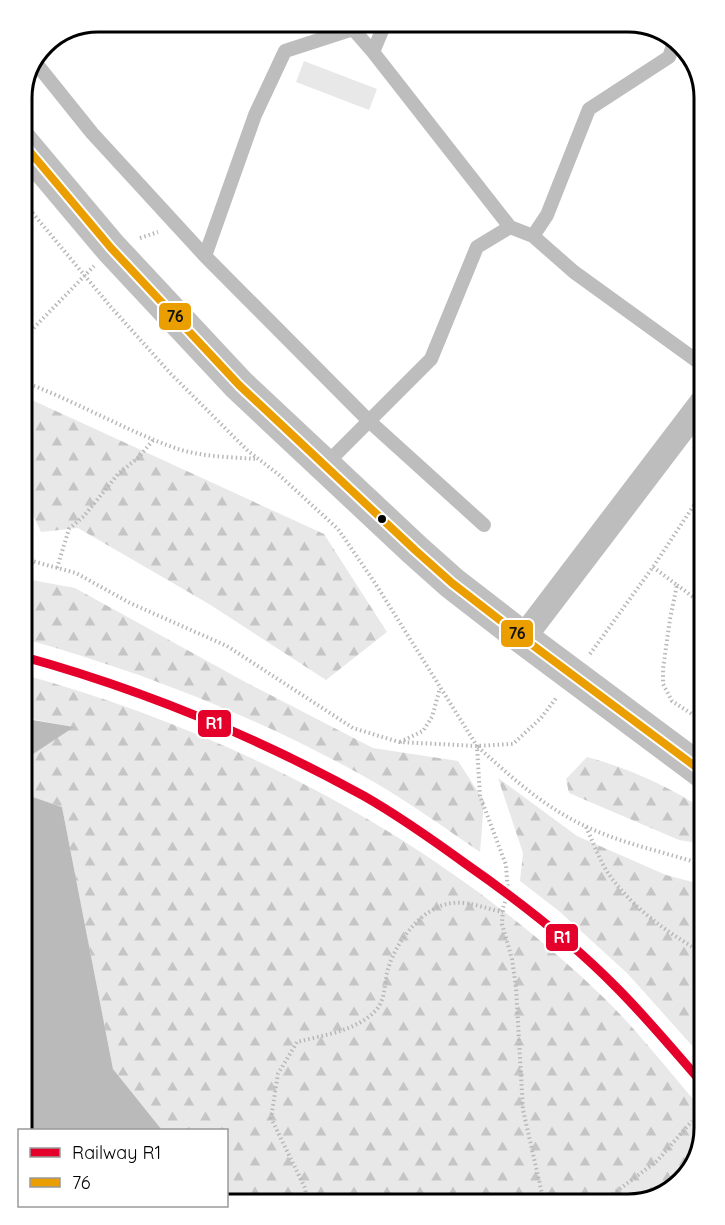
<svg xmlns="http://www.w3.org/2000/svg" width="725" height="1225" font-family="Quicksand,sans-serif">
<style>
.forest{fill:url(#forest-firs)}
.park{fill:#e8e8e8}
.water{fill:#bababa}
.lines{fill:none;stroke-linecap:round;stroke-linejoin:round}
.path{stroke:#b8b8b8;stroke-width:4;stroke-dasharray:1.5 3;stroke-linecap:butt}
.lane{stroke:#bdbdbd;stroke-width:14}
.street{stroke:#bdbdbd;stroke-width:26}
.secondary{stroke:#bfbfbf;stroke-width:33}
.bus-1-casing{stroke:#fff;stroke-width:12}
.bus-1{stroke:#eb9e00;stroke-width:8}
.rail-1-casing{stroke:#fff;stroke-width:14}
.rail-1{stroke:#e4002b;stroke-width:9}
.bus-dot{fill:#000;stroke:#fff;stroke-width:2}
.rim{fill:none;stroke:#000;stroke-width:3}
.line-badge{stroke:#fff;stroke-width:2}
.badge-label{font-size:16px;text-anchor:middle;font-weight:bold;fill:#fff}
.pale-badge-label{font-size:16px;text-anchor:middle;font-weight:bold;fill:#111}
</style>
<defs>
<pattern id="forest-firs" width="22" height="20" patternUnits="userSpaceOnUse" patternTransform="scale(1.5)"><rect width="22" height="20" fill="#e8e8e8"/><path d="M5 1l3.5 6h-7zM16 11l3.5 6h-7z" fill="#c5c5c5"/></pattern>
</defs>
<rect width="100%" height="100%" fill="#fff"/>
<!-- forest -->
<path class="forest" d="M21 395 324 534 387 632 326 680 209 604 78 528 41 532 21 489Z
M704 510V566L695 537Z
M21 578 75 588 247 683 373 748 458 761 484 801 480 852C445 828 410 803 374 782 263 719 144 672 21 638Z
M21 674C237 733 441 841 603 997 635 1028 664 1065 693 1099L704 1113V1128L691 1170 661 1196 227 1202 226 1130H162L113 1069 62 807 21 793V762L73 727 21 717Z
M587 757C628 768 669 786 704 810V844L679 840 569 793 566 779Z
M498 778 577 836 666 875 704 885V1059L628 974 559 911 520 881 523 853Z"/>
<!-- park -->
<path class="park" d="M304 61 377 89 369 110 296 82Z"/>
<!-- water -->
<path class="water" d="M21 718 74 727 21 762Z
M21 793 62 807 113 1069 162 1130H22Z"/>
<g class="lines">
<!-- path -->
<path class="path" d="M21 199 110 306 171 374 248 451 278 474 338 529 375 583 477 746 480 796 506 865 508 893 503 908 502 924 512 959 516 988 523 1110 543 1198
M140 238 158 232
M21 341 94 266
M21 381C74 400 122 429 175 448 201 457 230 457 257 459
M21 558 76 573 130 603 227 646 353 728 399 742 477 746 513 744 541 718 557 697
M653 567 677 585 670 619 663 669V684L672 701 704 722
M57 568 69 529 84 516 118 474 139 457 154 439
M677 585 704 605
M590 654 653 567 704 490
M400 742 423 731 432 717 440 688
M478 747C511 777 544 807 585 826 623 844 665 852 704 865
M586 827C593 842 599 859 608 873 633 909 667 932 704 954
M609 1197 657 1161 692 1121
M307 1201 305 1188 271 1118 278 1074 297 1042C323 1035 358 1031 377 1009 386 997 384 983 388 969 396 942 422 906 453 903 469 901 487 909 503 912"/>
<!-- lane -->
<path class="lane" d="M346 21 373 52
M386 21 373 52 510 227
M35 62 92 133 205 256 369 421 484 525
M533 236 547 215 589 109 669 57 675 40
M205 256 255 115 285 51 353 29
M324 466 431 359 477 247 510 227 533 236 574 272 704 366"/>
<!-- street -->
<path class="street" d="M523 638 704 400"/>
<!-- secondary -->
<path class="secondary" d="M21 141 111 248 239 385 415 550 452 583 523 638 704 773"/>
<defs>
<path id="bus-1" d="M21 141 111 248 239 385 415 550 452 583 523 638 704 773"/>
</defs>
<!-- bus-1 casing -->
<use href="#bus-1" class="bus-1-casing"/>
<!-- bus-1 -->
<use href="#bus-1" class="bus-1"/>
<defs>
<path id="rail-1" d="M21 656C141 689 255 736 364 796 399 816 433 840 466 864 519 901 571 941 616 987 647 1018 675 1052 704 1085"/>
</defs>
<!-- rail-1 casing -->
<use href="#rail-1" class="rail-1-casing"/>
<!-- rail-1 -->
<use href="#rail-1" class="rail-1"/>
</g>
<!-- markers -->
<circle class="bus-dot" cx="382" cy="519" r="5"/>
<!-- crop -->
<path d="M0 0H725V1225H0ZM98 32H628A66 66 0 0 1 694 98V1128A66 66 0 0 1 628 1194H98A66 66 0 0 1 32 1128V98A66 66 0 0 1 98 32Z" fill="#fff" fill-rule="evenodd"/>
<path class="rim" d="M98 32H628A66 66 0 0 1 694 98V1128A66 66 0 0 1 628 1194H98A66 66 0 0 1 32 1128V98A66 66 0 0 1 98 32Z"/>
<g class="line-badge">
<rect x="158" y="302" width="34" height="29" rx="6" fill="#eb9e00"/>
<rect x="500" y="619" width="34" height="29" rx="6" fill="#eb9e00"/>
<rect x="197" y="709" width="35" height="29" rx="6" fill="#e4002b"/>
<rect x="545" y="923" width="34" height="29" rx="6" fill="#e4002b"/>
</g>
<g class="badge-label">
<text x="214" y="729">R1</text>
<text x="562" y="943">R1</text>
</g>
<g class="pale-badge-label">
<text x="175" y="322">76</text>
<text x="517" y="639">76</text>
</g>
<!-- legend -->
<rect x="18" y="1129" width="210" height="78" fill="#ffffff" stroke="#999999" stroke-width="1.5"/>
<rect x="30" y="1148" width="30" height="9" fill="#e4002b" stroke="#999999" stroke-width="1.5"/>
<text x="72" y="1159" font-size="18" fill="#000000">Railway R1</text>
<rect x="30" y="1178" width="30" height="9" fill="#eb9e00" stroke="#999999" stroke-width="1.5"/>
<text x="72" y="1189" font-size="18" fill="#000000">76</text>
</svg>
